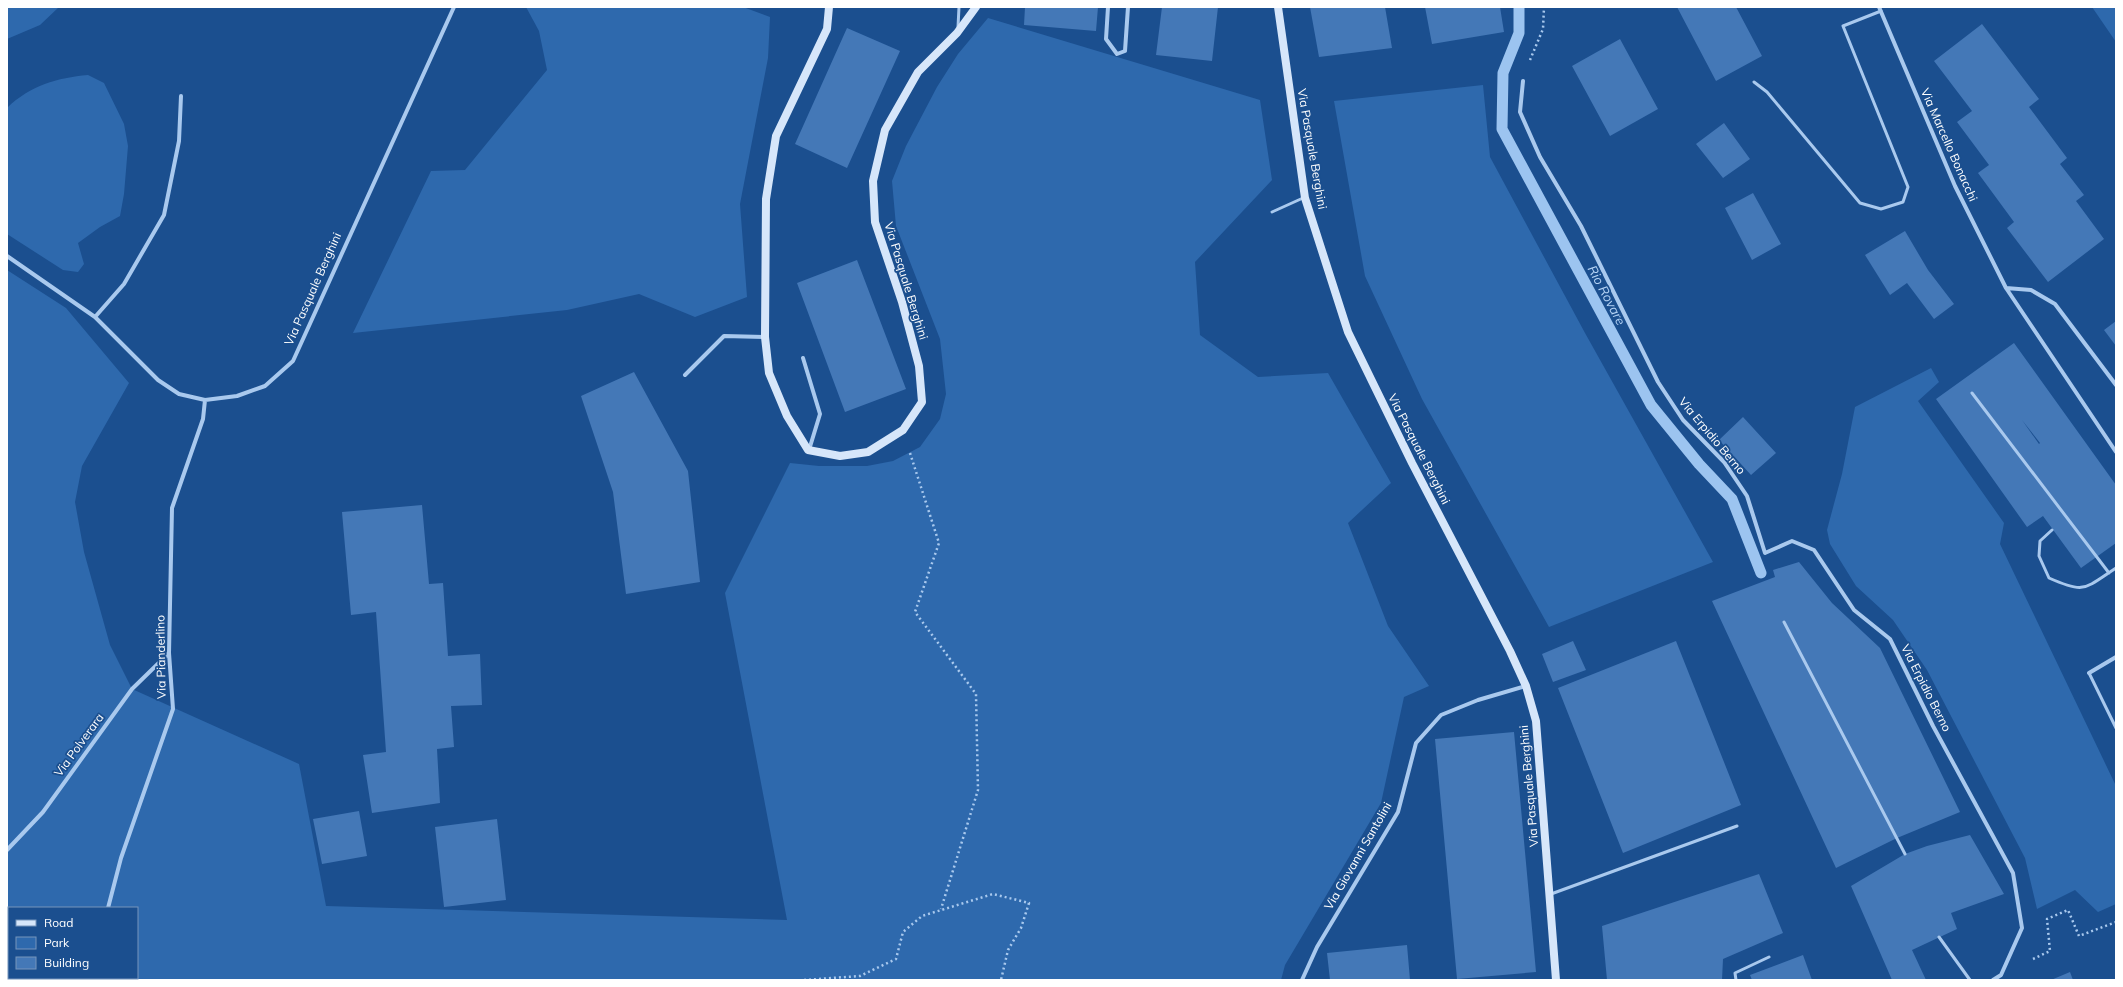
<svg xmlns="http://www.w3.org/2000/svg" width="2123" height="987" font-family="Mulish,sans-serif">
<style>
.green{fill:#2e69ad;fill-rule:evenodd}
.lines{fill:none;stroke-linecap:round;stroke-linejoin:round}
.stream{stroke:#9cc4f0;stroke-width:11}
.building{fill:#4478b7;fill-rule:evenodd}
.path{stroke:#a9c9ee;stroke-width:2.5;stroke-dasharray:2 3;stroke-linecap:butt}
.lane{stroke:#a9c9ee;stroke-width:3}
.street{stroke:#a9c9ee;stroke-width:4}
.secondary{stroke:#d6e6fa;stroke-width:8}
.labels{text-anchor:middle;stroke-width:3.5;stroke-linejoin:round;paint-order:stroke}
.street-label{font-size:12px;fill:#fff;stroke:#1b4f8f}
.water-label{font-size:13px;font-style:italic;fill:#b5d3f5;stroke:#1b4f8f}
</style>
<rect width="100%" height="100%" fill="#1b4f8f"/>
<!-- green -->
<path class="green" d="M7 7H59L40 25 7 39Z
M526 7H743L770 17 768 58 740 204 747 297 695 317 639 294 567 310 353 333 431 171 465 170 547 70 539 31Z
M2092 7H2116V42Z
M988 18 1260 100 1272 180 1195 262 1200 335 1258 377 1328 373 1391 483 1348 523 1388 626 1429 686 1404 697 1381 803 1285 965 1281 980H7V270L66 308 129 383 82 466 75 502 84 552 110 645 132 689 299 764 326 906 787 920 725 593 790 463 819 466H867L893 461 920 447 940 419 946 394 940 339 896 226 892 181 906 146 937 87 958 54ZM9 908H137V978H9Z
M88 75 104 83 124 124 128 146 124 194 120 216 100 227 78 243 84 264 78 272 63 270 7 234V108C31 85 57 78 88 75Z
M1483 85 1490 157 1585 333 1713 562 1549 627 1422 399 1365 276 1334 101Z
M1931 368 1939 382 1918 401 2004 523 2000 544 2116 786V904L2098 912 2075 890 2037 909 2025 858 1927 670 1893 620 1856 586 1830 544 1827 530 1842 474 1855 407Z"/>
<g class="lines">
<!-- stream -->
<path class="stream" d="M1519 7V33L1503 73 1502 129 1651 405 1699 464 1732 499 1761 573"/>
</g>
<!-- building -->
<path class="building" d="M1025 7H1098L1096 31 1024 25Z
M1162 7H1218L1212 61 1156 55Z
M1310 7H1385L1392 48 1319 57Z
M1425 7H1500L1504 32 1432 44Z
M1677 7H1736L1762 56 1716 81Z
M1982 24 2039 99 2029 107 2067 158 2060 164 2084 195 2076 201 2104 239 2048 282 2007 228 2014 222 1978 173 1989 165 1957 122 1972 111 1934 61Z
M847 28 900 51 847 168 795 144Z
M1620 39 1658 109 1610 136 1572 66Z
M1724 123 1750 159 1723 178 1696 144Z
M1753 193 1781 244 1752 260 1725 208Z
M1905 231 1928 270 1954 304 1934 319 1907 283 1890 295 1865 255Z
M857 260 906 389 845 412 797 283Z
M2116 321V346L2104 330Z
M2014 343 2116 485V543L2081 568 2043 516 2027 527 1936 399ZM2022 420 2040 443 2039 444Z
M634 372 688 471 700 582 626 594 613 492 581 396Z
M1743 417 1776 453 1751 475 1719 440Z
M422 505 429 584 443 583 448 656 480 654 482 705 451 706 454 747 437 749 440 803 372 813 363 755 386 752 376 612 351 615 342 512Z
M1799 562 1832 603 1880 648 1960 812 1897 838 1836 868 1712 601 1775 577 1773 570Z
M1573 641 1586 670 1553 682 1542 654Z
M1676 641 1741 805 1623 853 1558 688Z
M1514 732 1536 972 1457 979 1435 739Z
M359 811 367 856 322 864 313 819Z
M497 819 506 900 444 907 435 827Z
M1970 835 2004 894 1951 913 1957 929 1912 950 1926 980H1892L1851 886 1905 854 1927 846Z
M1759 874 1783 933 1723 959 1722 980H1607L1602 926Z
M1407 945 1410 980H1330L1327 953Z
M1803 955 1812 980H1752L1750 975Z
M2070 972 2073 980H2051Z"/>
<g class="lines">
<!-- path -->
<path class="path" d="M1530 60 1543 29 1544 7
M910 453 939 543 915 612 976 694 978 790 941 909
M2033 959 2050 951 2047 919 2068 910 2079 936 2116 922
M804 980 860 976 896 959 903 932 922 916 993 894 1029 903 1021 928 1008 950 1001 980"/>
<!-- lane -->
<path class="lane" d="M958 27 959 7
M1754 82 1767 92 1860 203 1881 209 1903 202 1908 187 1843 26 1881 11
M1272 212 1303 198
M1972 393 2109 573
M2052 530 2040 541 2039 556 2049 578C2085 594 2084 589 2116 568
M1784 622 1905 854
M2089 673 2116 728
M1551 894 1737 826
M1939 937 1970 980
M1736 980 1735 973 1769 957"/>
<!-- street -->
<path class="street" d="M1108 7 1106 39 1117 54 1125 51 1128 7
M1879 7 1955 186 2006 288 2116 452
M1523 81 1520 112 1540 157 1581 226 1658 382 1683 420 1724 462 1747 496 1765 553 1792 541 1814 550 1854 610 1890 639 1933 726 2013 873 2022 928 2001 975 1993 980
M7 256 95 317 158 380 179 394 205 400 237 396 265 386 293 361 454 7
M2006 288 2031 290 2055 304 2116 385
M95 317 124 284 164 215 179 141 181 96
M803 358 820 414 809 450
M685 375 724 336 765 337
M2089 673 2116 657
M7 850 43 812 132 689 169 653
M108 908 121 858 173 709 169 653 172 508 203 419 205 400
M88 980 89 978
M1302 980 1317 947 1398 812 1416 743 1441 715 1478 700 1526 686"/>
<!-- secondary -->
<path class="secondary" d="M829 7 827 29 776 136 766 199 765 337 769 373 787 416 808 450 840 456 868 452 903 430 922 402 919 366 902 302 875 222 873 181 885 130 918 72 957 33 976 7
M1278 7 1305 198 1348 332 1412 463 1510 651 1526 686 1536 721 1556 980"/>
</g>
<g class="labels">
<!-- street labels -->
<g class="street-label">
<text transform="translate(1949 145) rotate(66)" y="4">Via Marcello Bonacchi</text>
<text transform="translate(1312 149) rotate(80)" y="4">Via Pasquale Berghini</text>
<text transform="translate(906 281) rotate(73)" y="4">Via Pasquale Berghini</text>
<text transform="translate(313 289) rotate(-66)" y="4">Via Pasquale Berghini</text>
<text transform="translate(1712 436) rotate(50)" y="4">Via Erpidio Berno</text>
<text transform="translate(1419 449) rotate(63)" y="4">Via Pasquale Berghini</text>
<text transform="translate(161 657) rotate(-91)" y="4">Via Pianderlino</text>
<text transform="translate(1926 688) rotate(63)" y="4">Via Erpidio Berno</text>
<text transform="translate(79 745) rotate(-54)" y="4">Via Polverara</text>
<text transform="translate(1529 786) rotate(-95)" y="4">Via Pasquale Berghini</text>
<text transform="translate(1358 856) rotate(-60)" y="4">Via Giovanni Santolini</text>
</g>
<!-- water labels -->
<g class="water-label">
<text transform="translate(1607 295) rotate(62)" y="5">Rio Rovare</text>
</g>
</g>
<!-- border -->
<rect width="2123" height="987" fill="none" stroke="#ffffff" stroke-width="16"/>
<!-- legend -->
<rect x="8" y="907" width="130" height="72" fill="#1b4f8f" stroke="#7695bc"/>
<rect x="16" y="920" width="20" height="6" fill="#d6e6fa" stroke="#7695bc"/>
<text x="44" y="927" font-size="12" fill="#ffffff">Road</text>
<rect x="16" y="937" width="20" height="12" fill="#2e69ad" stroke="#7695bc"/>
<text x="44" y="947" font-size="12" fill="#ffffff">Park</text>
<rect x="16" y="957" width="20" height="12" fill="#4478b7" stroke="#7695bc"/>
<text x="44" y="967" font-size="12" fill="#ffffff">Building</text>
</svg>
